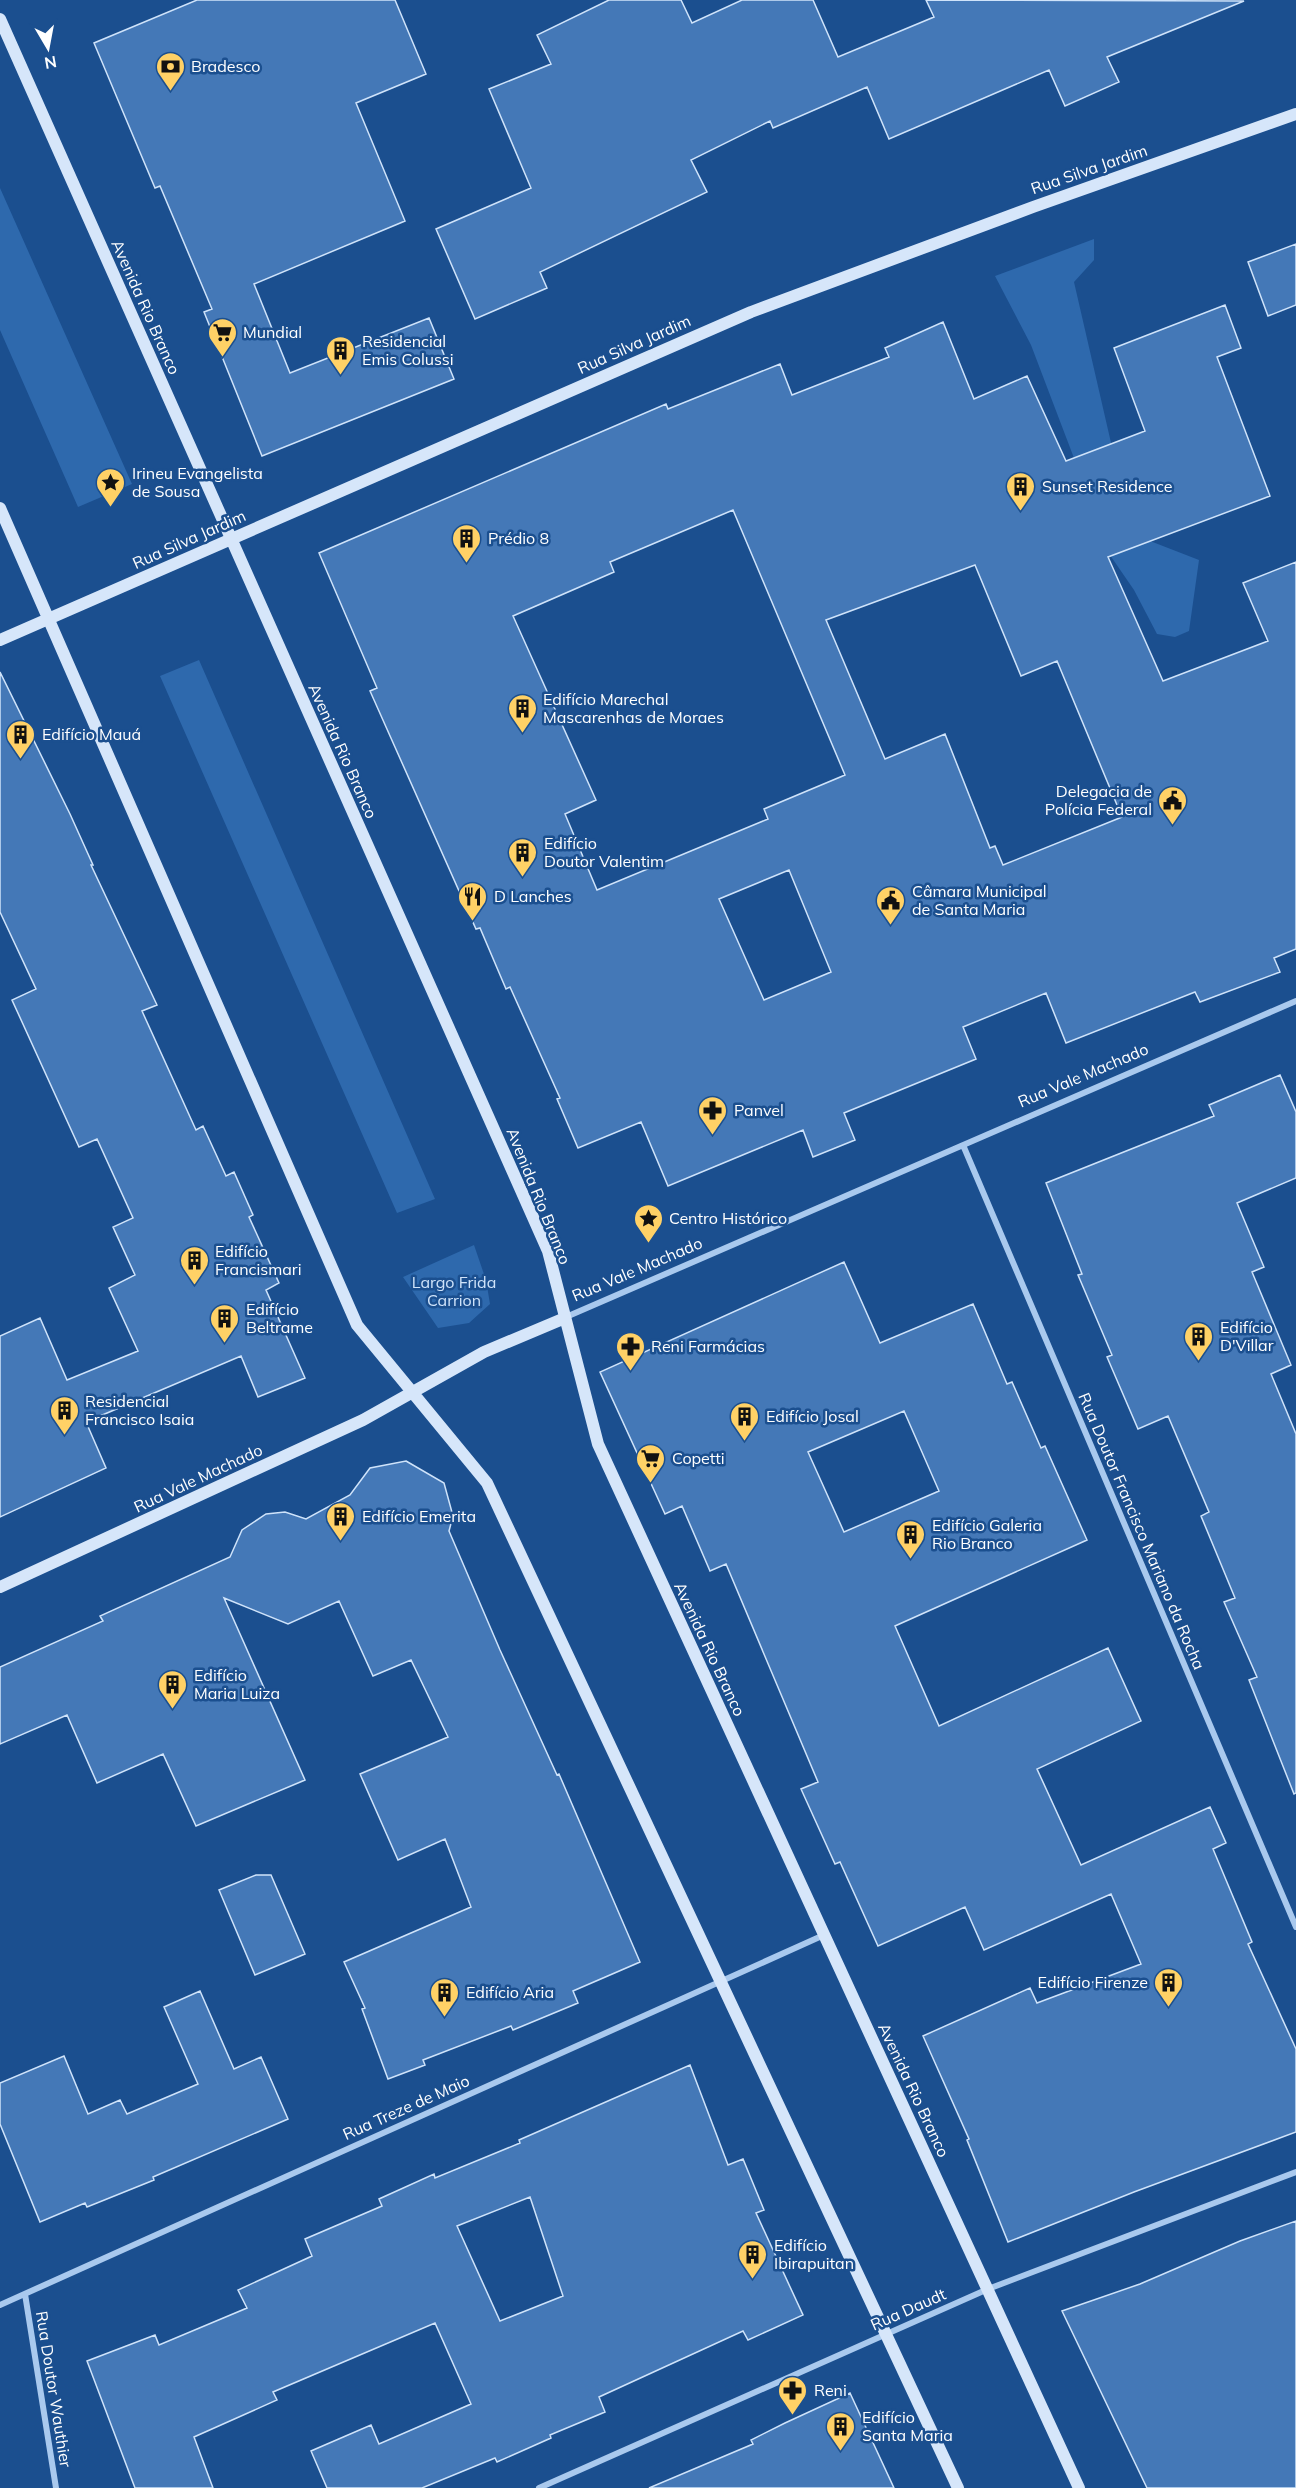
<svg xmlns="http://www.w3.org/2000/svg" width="1296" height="2488" font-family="Mulish,sans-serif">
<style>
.green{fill:#2e69ad}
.building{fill:#4478b7;stroke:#cfe3fa;stroke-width:1.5;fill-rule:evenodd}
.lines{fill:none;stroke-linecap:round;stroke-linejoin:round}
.street{stroke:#a9c9ee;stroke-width:6}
.secondary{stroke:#d6e6fa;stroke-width:12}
.labels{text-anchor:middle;stroke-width:5;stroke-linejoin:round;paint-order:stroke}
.poi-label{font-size:16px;fill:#fff;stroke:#1b4f8f;text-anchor:start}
.street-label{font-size:16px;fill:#fff;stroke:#1b4f8f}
.park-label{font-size:16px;fill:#cfe3fa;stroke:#1b4f8f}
</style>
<rect width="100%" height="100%" fill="#1b4f8f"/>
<!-- green -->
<path class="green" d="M0 188 132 484 78 507 0 330Z
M1094 239V260L1074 282 1132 534 1199 560 1189 631 1175 637 1157 634 1134 590 1112 558 1031 345 995 276Z
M199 660 435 1199 397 1213 160 676Z
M474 1245 486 1280 490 1304 469 1323 438 1328 403 1277Z"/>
<!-- building -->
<path class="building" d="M197 0H395L426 74 356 103 405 221 254 284 290 373 429 318 454 379 262 456 204 312 212 309 160 186 155 188 94 43Z
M609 0H681L692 23 742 0H813L838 57 934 17 926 0 1244 1 1107 57 1119 82 1065 106 1049 70 889 139 867 87 773 128 770 121 691 160 707 192 540 272 547 288 475 319 436 229 531 188 489 89 551 64 537 35Z
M1296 244V305L1268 316 1248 262Z
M1225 305 1241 348 1217 357 1270 496 1108 557 1163 681 1268 641 1243 583 1296 562V949L1274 958 1280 972 1200 1002 1195 992 1066 1043 1046 993 963 1027 976 1059 844 1113 855 1140 813 1157 803 1130 668 1186 641 1122 578 1148 557 1099 560 1098 510 987 506 989 480 928 476 929 370 691 377 688 319 553 666 404 668 409 780 364 792 395 889 357 885 348 943 322 974 399 1027 376 1066 461 1145 431 1114 348ZM733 510 845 775 764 809 768 819 597 890 565 814 596 800 513 616 614 572 610 562ZM975 565 1021 676 1057 661 1122 817 1003 865 995 846 990 848 945 734 885 759 826 620ZM789 870 831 972 764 1000 719 899Z
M0 672 70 814 93 865H91L157 1005 142 1011 196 1130 203 1126 226 1176 234 1172 253 1215 249 1217 279 1283 266 1290 305 1378 258 1397 241 1356 86 1422 106 1468 0 1517V1336L40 1318 67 1380 138 1351 109 1288 135 1275 113 1227 133 1218 97 1139 79 1147 12 1000 36 989 0 912Z
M1280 1075 1296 1112V1178L1237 1203 1264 1267 1252 1272 1291 1365 1271 1374 1296 1434V1793L1294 1794 1249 1680 1257 1677 1224 1602 1235 1598 1201 1516 1209 1512 1168 1416 1138 1429 1107 1357 1112 1355 1078 1275 1082 1274 1046 1183 1214 1116 1209 1105Z
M844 1262 880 1343 973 1304 1007 1384 1012 1382 1041 1448 1045 1446 1087 1540 895 1626 939 1726 1108 1648 1141 1721 1037 1769 1081 1865 1210 1807 1226 1843 1213 1849 1252 1942 1248 1944 1296 2049V2132L1134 2192 1008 2242 967 2140 969 2139 923 2036 1030 1988 1037 2003 1141 1964 1111 1894 984 1950 965 1907 878 1946 840 1862 835 1864 801 1789 818 1782 726 1564 710 1571 682 1506 665 1514 600 1372ZM904 1411 939 1491 844 1532 808 1452Z
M406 1461 444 1483 453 1516 449 1531 500 1650 557 1775 559 1774 640 1962 573 1991 578 2003 513 2030 511 2026 423 2060 425 2065 388 2079 362 2009 365 2008 344 1962 471 1907 445 1839 398 1860 360 1774 448 1737 411 1660 373 1676 339 1601 288 1624 224 1598 305 1780 196 1826 163 1754 97 1783 67 1715 0 1744V1667L103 1621 100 1616 230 1557 242 1530 266 1514 285 1512 306 1519 350 1495 370 1468Z
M256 1875H271L305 1954 255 1975 219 1890Z
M200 1991 234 2069 261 2057 288 2119 153 2177 154 2180 87 2207 85 2203 40 2222 0 2124V2083L64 2056 88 2114 120 2100 127 2114 198 2084 164 2007Z
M690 2065 728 2165 743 2159 764 2210 756 2213 803 2315 748 2340 743 2331 599 2397 605 2412 550 2435 551 2438 497 2462 495 2458 422 2488H327L311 2451 371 2425 379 2444 471 2404 435 2323 273 2392 277 2400 194 2437 213 2488H135L87 2361 155 2335 159 2345 247 2308 238 2290 312 2256 305 2239 382 2206 379 2199 434 2174 435 2178 520 2143 519 2140ZM530 2197 563 2296 500 2321 457 2226Z
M1296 2221V2488H1147L1062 2311 1140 2284 1240 2241Z
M850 2393 894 2488H649L753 2444 751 2440 785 2423Z"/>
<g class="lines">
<!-- street -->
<path class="street" d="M963 1145 1296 1927
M566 1317 1296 1001
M25 2294 56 2488
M0 2305 824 1935
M539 2488 988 2289 1296 2172"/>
<!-- secondary -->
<path class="secondary" d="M0 19 548 1251 598 1444 1079 2488
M0 508 357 1325 487 1483 958 2488
M0 640 751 312 1033 207 1296 114
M0 1587 363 1420 484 1352 565 1318"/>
</g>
<!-- icons -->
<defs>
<symbol id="bank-pin" viewBox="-11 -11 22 30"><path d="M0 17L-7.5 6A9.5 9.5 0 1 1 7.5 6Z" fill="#ffd166" stroke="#1b4f8f"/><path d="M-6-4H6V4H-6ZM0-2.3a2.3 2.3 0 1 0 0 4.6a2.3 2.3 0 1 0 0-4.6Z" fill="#111"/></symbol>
<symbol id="supermarket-pin" viewBox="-11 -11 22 30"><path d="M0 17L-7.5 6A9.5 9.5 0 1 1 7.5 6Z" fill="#ffd166" stroke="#1b4f8f"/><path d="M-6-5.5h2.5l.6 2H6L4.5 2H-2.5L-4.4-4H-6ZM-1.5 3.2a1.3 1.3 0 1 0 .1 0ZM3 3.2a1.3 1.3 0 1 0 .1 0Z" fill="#111"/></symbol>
<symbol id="building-pin" viewBox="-11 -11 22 30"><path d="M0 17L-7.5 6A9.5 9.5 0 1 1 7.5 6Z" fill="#ffd166" stroke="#1b4f8f"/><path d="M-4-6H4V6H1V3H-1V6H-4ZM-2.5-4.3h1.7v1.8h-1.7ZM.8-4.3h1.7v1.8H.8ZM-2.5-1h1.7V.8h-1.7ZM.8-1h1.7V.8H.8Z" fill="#111"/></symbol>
<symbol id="sight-pin" viewBox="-11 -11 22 30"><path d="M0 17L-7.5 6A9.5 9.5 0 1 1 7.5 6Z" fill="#ffd166" stroke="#1b4f8f"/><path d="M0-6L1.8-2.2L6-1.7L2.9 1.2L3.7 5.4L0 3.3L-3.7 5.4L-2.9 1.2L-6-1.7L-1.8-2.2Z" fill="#111"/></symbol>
<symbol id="civic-pin" viewBox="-11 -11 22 30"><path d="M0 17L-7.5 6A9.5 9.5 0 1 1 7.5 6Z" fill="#ffd166" stroke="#1b4f8f"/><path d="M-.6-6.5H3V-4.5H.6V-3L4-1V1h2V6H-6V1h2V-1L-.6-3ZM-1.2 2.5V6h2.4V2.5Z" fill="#111"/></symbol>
<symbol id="restaurant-pin" viewBox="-11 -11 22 30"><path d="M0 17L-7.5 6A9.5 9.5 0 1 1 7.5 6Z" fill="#ffd166" stroke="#1b4f8f"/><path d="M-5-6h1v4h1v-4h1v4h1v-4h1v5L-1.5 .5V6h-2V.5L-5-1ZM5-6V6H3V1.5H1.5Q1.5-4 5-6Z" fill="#111"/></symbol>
<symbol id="pharmacy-pin" viewBox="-11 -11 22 30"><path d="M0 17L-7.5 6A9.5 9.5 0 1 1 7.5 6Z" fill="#ffd166" stroke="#1b4f8f"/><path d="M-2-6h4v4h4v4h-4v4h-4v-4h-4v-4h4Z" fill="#111"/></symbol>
</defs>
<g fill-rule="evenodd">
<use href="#bank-pin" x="154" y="50" width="33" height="45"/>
<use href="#supermarket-pin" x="206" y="316" width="33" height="45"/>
<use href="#building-pin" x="324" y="334" width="33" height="45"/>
<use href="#sight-pin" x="94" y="466" width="33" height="45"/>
<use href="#building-pin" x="1004" y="470" width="33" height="45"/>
<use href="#building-pin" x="450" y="522" width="33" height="45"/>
<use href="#building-pin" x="506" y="692" width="33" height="45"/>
<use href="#building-pin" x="4" y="718" width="33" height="45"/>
<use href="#civic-pin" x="1156" y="784" width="33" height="45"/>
<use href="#building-pin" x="506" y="836" width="33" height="45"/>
<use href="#restaurant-pin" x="456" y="880" width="33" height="45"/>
<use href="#civic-pin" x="874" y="884" width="33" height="45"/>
<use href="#pharmacy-pin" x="696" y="1094" width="33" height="45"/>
<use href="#sight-pin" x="632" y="1202" width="33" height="45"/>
<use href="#building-pin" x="178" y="1244" width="33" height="45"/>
<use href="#building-pin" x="208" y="1302" width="33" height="45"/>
<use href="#building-pin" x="1182" y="1320" width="33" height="45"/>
<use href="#pharmacy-pin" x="614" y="1330" width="33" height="45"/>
<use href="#building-pin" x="48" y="1394" width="33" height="45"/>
<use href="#building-pin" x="728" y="1400" width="33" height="45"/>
<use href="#supermarket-pin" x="634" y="1442" width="33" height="45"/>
<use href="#building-pin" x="324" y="1500" width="33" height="45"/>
<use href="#building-pin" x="894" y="1518" width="33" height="45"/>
<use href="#building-pin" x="156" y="1668" width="33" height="45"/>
<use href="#building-pin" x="1152" y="1966" width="33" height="45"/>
<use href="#building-pin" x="428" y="1976" width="33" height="45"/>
<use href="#building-pin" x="736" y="2238" width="33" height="45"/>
<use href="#pharmacy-pin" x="776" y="2374" width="33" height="45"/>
<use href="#building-pin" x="824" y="2410" width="33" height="45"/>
</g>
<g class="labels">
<!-- poi labels -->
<g class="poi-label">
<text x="191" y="72">Bradesco</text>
<text x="243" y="338">Mundial</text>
<text x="362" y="347">Residencial<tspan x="362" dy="18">Emis Colussi</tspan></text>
<text x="132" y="479">Irineu Evangelista<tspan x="132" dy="18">de Sousa</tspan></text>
<text x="1042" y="492">Sunset Residence</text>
<text x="488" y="544">Prédio 8</text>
<text x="543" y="705">Edifício Marechal<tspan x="543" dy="18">Mascarenhas de Moraes</tspan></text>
<text x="42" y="740">Edifício Mauá</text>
<text x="1152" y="797" text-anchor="end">Delegacia de<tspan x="1152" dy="18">Polícia Federal</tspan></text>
<text x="544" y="849">Edifício<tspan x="544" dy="18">Doutor Valentim</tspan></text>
<text x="912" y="897">Câmara Municipal<tspan x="912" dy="18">de Santa Maria</tspan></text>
<text x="494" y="902">D Lanches</text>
<text x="734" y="1116">Panvel</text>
<text x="669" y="1224">Centro Histórico</text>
<text x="215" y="1257">Edifício<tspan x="215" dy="18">Francismari</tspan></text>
<text x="246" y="1315">Edifício<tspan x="246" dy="18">Beltrame</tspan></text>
<text x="1220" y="1333">Edifício<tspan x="1220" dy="18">D'Villar</tspan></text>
<text x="651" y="1352">Reni Farmácias</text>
<text x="85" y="1407">Residencial<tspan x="85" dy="18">Francisco Isaia</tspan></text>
<text x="766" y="1422">Edifício Josal</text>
<text x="672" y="1464">Copetti</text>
<text x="362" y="1522">Edifício Emerita</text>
<text x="932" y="1531">Edifício Galeria<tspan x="932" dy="18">Rio Branco</tspan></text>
<text x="194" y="1681">Edifício<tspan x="194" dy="18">Maria Luiza</tspan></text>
<text x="1148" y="1988" text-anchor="end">Edifício Firenze</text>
<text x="466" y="1998">Edifício Aria</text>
<text x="774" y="2251">Edifício<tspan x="774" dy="18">Ibirapuitan</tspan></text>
<text x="814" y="2396">Reni</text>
<text x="862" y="2423">Edifício<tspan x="862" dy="18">Santa Maria</tspan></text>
</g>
<!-- street labels -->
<g class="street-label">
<text transform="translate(1089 169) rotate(-19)" y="6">Rua Silva Jardim</text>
<text transform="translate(146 307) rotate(66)" y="6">Avenida Rio Branco</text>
<text transform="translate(634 344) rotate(-24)" y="6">Rua Silva Jardim</text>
<text transform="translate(189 539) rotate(-24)" y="6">Rua Silva Jardim</text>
<text transform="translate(343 751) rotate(66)" y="6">Avenida Rio Branco</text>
<text transform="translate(1083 1075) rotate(-23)" y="6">Rua Vale Machado</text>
<text transform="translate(539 1196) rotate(68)" y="6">Avenida Rio Branco</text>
<text transform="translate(637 1269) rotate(-23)" y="6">Rua Vale Machado</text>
<text transform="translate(198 1478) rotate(-25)" y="6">Rua Vale Machado</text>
<text transform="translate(1142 1531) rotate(67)" y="6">Rua Doutor Francisco Mariano da Rocha</text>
<text transform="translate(710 1649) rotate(65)" y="6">Avenida Rio Branco</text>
<text transform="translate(914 2090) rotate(65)" y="6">Avenida Rio Branco</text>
<text transform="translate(406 2107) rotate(-24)" y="6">Rua Treze de Maio</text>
<text transform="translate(908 2309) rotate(-24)" y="6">Rua Daudt</text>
<text transform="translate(54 2389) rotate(81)" y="6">Rua Doutor Wauthier</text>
</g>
<!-- park labels -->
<g class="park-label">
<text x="454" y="1288">Largo Frida<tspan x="454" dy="18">Carrion</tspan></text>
</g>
</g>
<!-- north arrow -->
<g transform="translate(48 48) rotate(170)" stroke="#1b4f8f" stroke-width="4.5" paint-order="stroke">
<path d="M0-4.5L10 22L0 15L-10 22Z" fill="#ffffff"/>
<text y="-9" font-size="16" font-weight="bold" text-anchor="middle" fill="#ffffff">N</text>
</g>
</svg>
